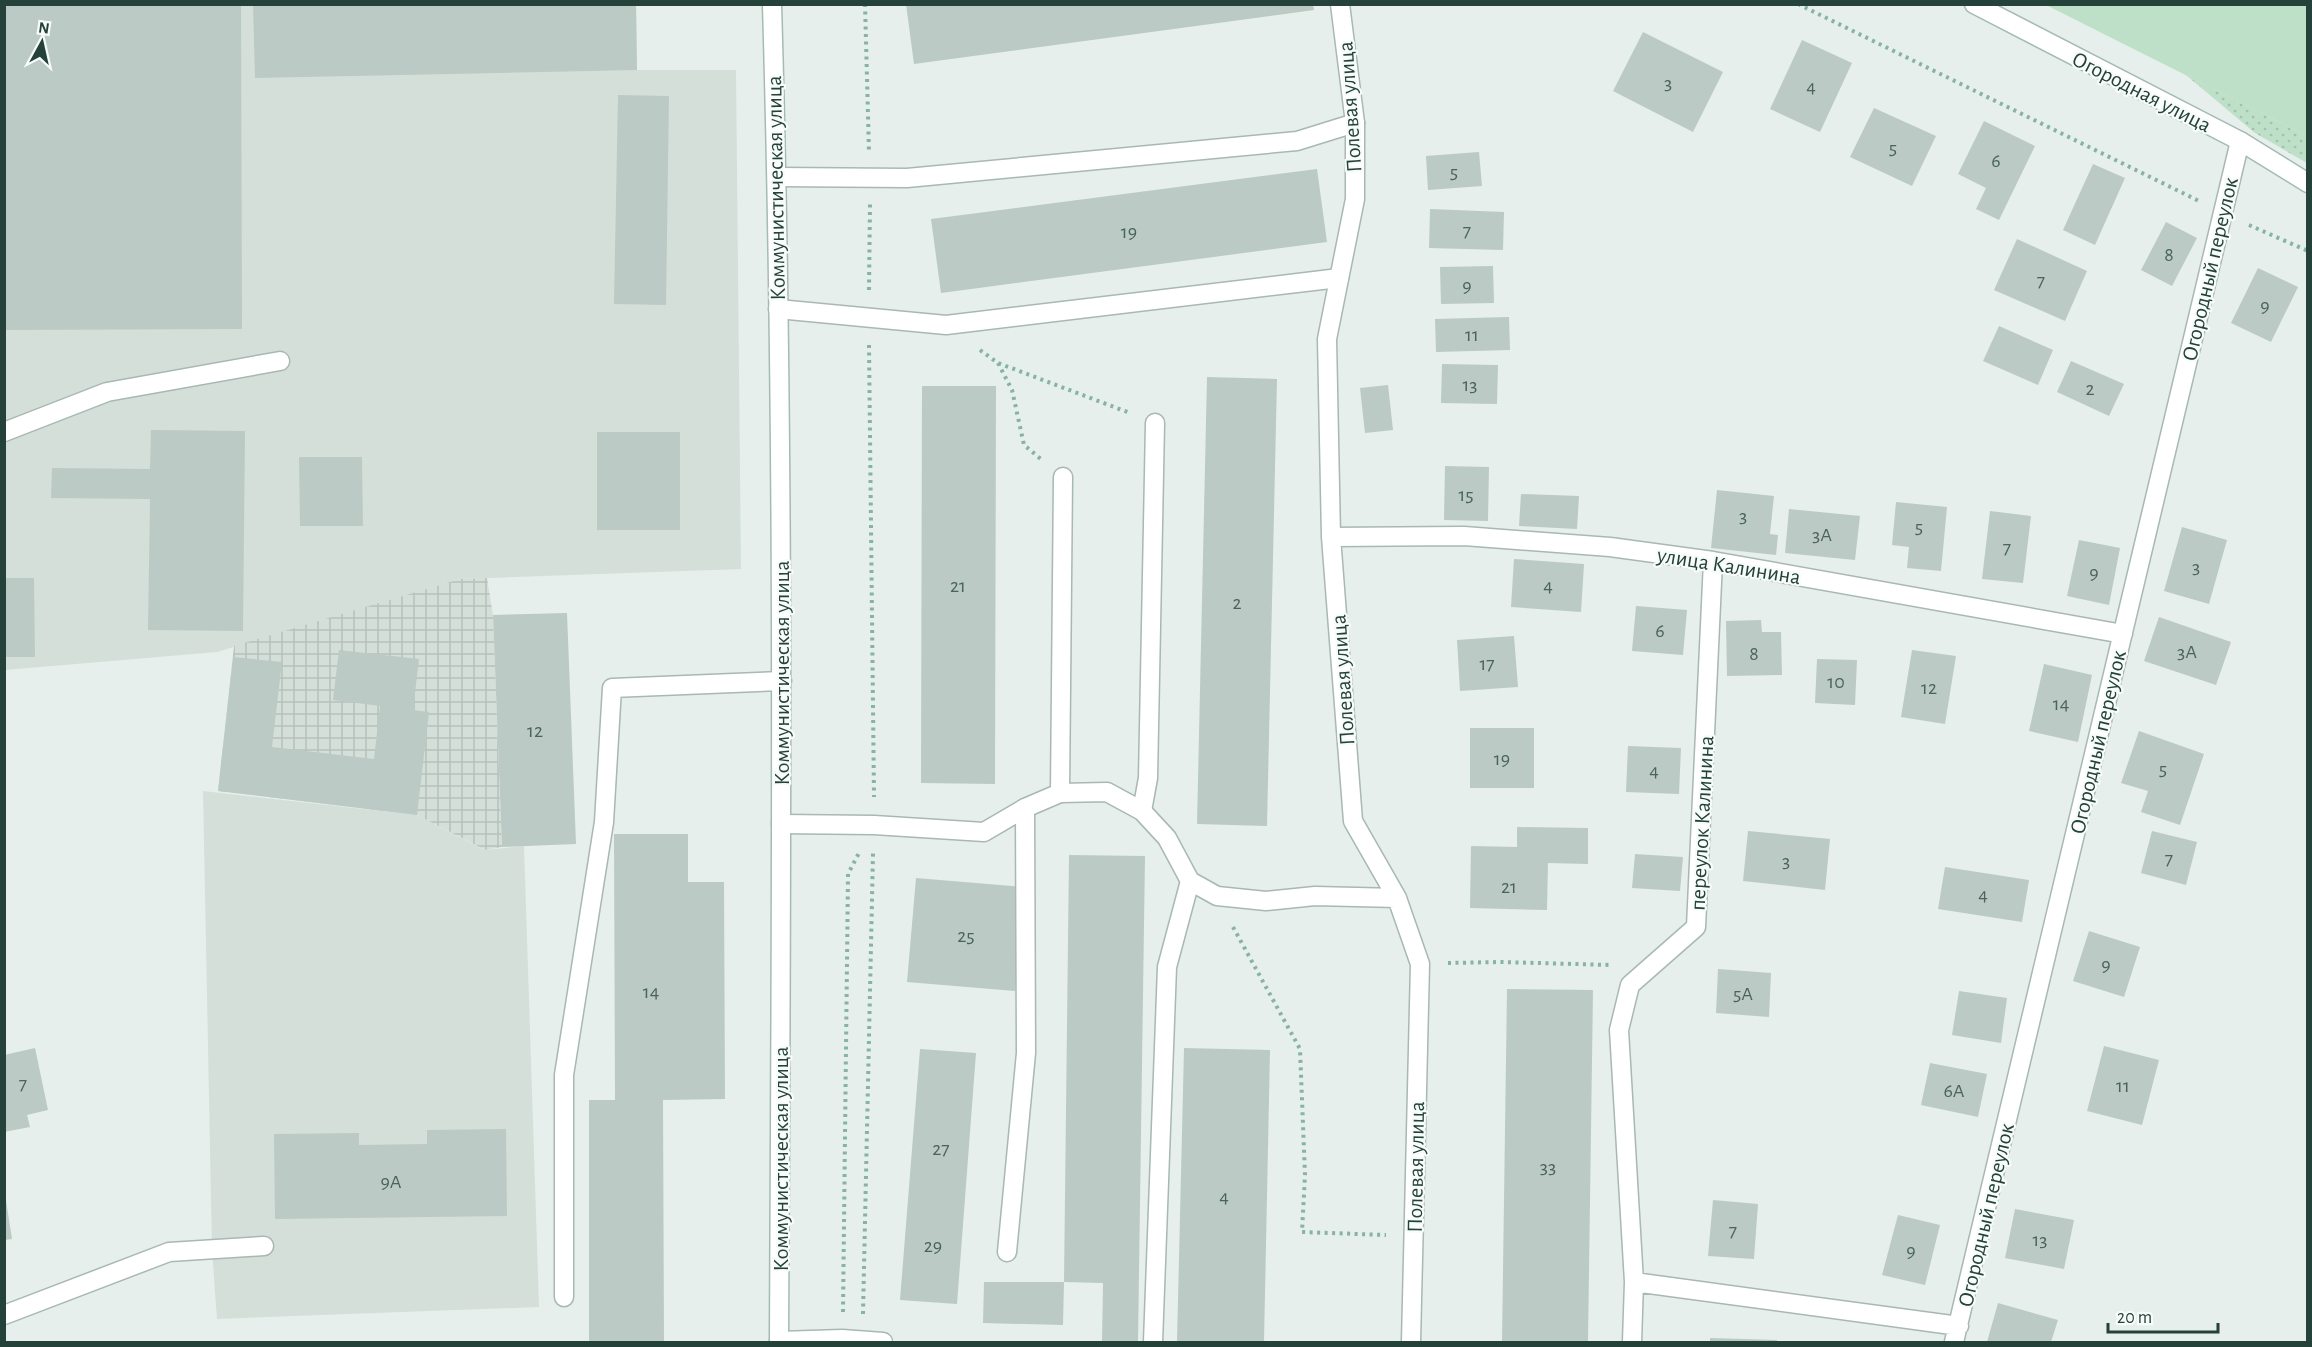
<svg xmlns="http://www.w3.org/2000/svg" width="2312" height="1347" font-family="'Alegreya Sans',sans-serif">
<style>
.built{fill:#d4dfda}
.industrial{fill:url(#industrial-grid)}
.grass{fill:url(#grass-dots)}
.garden{fill:#bfe0c8}
.building{fill:#bbcac4}
.lines{fill:none;stroke-linecap:round;stroke-linejoin:round}
.lane-casing{stroke:#a8b8b2;stroke-width:21}
.street-casing{stroke:#a8b8b2;stroke-width:21}
.secondary-casing{stroke:#a4bbb3;stroke-width:21}
.path{stroke:#86b3a5;stroke-width:4;stroke-dasharray:3 4.5;stroke-linecap:butt}
.lane{stroke:#fff;stroke-width:18}
.street{stroke:#fff;stroke-width:18}
.secondary{stroke:#fff;stroke-width:18}
.labels{text-anchor:middle;stroke-width:4.5;stroke-linejoin:round;paint-order:stroke}
.number-label{font-size:20px;fill:#4a645c}
.street-label{font-size:22px;fill:#24423a;stroke:#f7fbf9}
</style>
<defs>
<pattern id="industrial-grid" width="8" height="8" patternUnits="userSpaceOnUse" patternTransform="scale(1.5)"><rect width="8" height="8" fill="#d4dfda"/><path d="M0 4h8M4 0v8" fill="none" stroke="#b6c1bc"/></pattern>
<pattern id="grass-dots" width="8" height="8" patternUnits="userSpaceOnUse" patternTransform="scale(1.5)"><rect width="8" height="8" fill="#bfe0c8"/><path d="M2 2h.1M6 6h.1" fill="none" stroke="#a4c1ad" stroke-width="1.8" stroke-linecap="round"/></pattern>
</defs>
<rect width="100%" height="100%" fill="#e6efeb"/>
<!-- built -->
<path class="built" d="M5 5H636L637 70H736L741 569 460 579 217 652 5 670Z
M203 791 417 815 484 850 524 846 539 1307 217 1319 212 1250Z"/>
<!-- industrial -->
<path class="industrial" d="M487 578 493 615 502 847 485 850 417 815 218 791 234 646 460 579Z"/>
<!-- grass -->
<path class="grass" d="M2186 75 2307 136V163L2255 133Z"/>
<!-- garden -->
<path class="garden" d="M2046 5H2307V136Z"/>
<!-- building -->
<path class="building" d="M4 4H241L242 329 4 330Z
M253 4H636L637 70 255 78Z
M906 4H1313L1314 10 914 64Z
M1643 32 1723 72 1693 132 1613 91Z
M1802 40 1852 63 1820 132 1770 109Z
M618 95 669 96 666 305 614 304Z
M1874 108 1936 136 1912 186 1850 157Z
M1984 121 2035 146 1999 220 1976 209 1986 188 1958 174Z
M1479 152 1482 186 1428 190 1426 156Z
M2093 164 2125 178 2095 245 2063 230Z
M1317 169 1327 242 941 293 931 219Z
M1430 209 1504 212 1503 250 1429 248Z
M2166 222 2197 238 2172 286 2141 270Z
M2017 239 2087 271 2065 321 1994 290Z
M1493 266 1494 303 1441 304 1440 267Z
M2258 268 2298 287 2271 342 2231 323Z
M1509 317 1510 350 1436 352 1435 319Z
M1999 326 2053 350 2038 385 1983 361Z
M2071 361 2124 384 2109 416 2057 392Z
M1442 364 1498 365 1497 404 1441 403Z
M1207 377 1277 379 1267 826 1197 824Z
M1388 385 1393 430 1365 433 1360 388Z
M922 386H996L995 784 921 783Z
M151 430 245 431 243 631 148 630 150 499 51 498 52 468 150 469Z
M597 432H680V530H597Z
M299 457H362L363 526H300Z
M1445 466 1489 467 1488 521 1444 520Z
M1717 490 1774 496 1770 534 1778 535 1776 555 1711 548Z
M1521 494 1579 496 1577 529 1519 526Z
M1896 502 1947 507 1941 571 1907 568 1909 547 1892 545Z
M1789 509 1860 516 1855 560 1785 553Z
M1990 511 2031 516 2023 583 1982 579Z
M2182 527 2227 540 2209 604 2164 591Z
M2079 540 2120 548 2109 605 2067 596Z
M1514 559 1584 564 1581 612 1511 607Z
M4 578H34L35 657H4Z
M1636 606 1687 610 1683 655 1632 651Z
M567 613 576 844 502 847 493 615Z
M2159 617 2231 642 2216 685 2144 661Z
M1761 620 1762 632H1781L1782 675 1727 676 1726 621Z
M1514 636 1518 687 1460 691 1457 640Z
M339 650 419 659 413 710 429 712 417 815 218 791 233 657 282 662 272 747 374 759 380 706 333 700Z
M1912 650 1956 656 1945 724 1901 717Z
M1817 659 1857 660 1855 705 1815 703Z
M2044 664 2092 675 2078 742 2029 731Z
M1470 728H1534V788H1470Z
M2139 731 2204 754 2180 825 2141 812 2148 791 2121 783Z
M1628 746 1681 748 1679 794 1626 792Z
M1517 827 1588 828V864L1548 863 1547 910 1470 908 1471 846 1517 847Z
M1748 831 1830 839 1825 890 1743 881Z
M2152 831 2197 842 2186 885 2141 873Z
M614 834H688V882H724L725 1099 663 1100 664 1342H589V1100H615Z
M1635 854 1683 857 1680 891 1632 888Z
M1069 855 1145 856 1138 1342H1102L1103 1283 1064 1282 1063 1325 983 1323 984 1282H1064Z
M1945 867 2029 880 2022 922 1938 909Z
M916 878 1024 887 1015 991 907 982Z
M2089 931 2140 947 2124 997 2073 981Z
M1718 969 1771 973 1769 1017 1716 1013Z
M1507 989 1593 990 1588 1342H1502Z
M1959 991 2007 998 2001 1043 1952 1035Z
M2104 1046 2159 1060 2142 1125 2087 1111Z
M35 1048 48 1110 27 1115 30 1127 4 1132V1055Z
M1184 1048 1270 1050 1264 1342H1177Z
M920 1049 976 1053 957 1304 900 1300Z
M1930 1063 1987 1074 1978 1117 1921 1105Z
M506 1129 507 1216 275 1219 274 1134 359 1133V1145L427 1144V1130Z
M5 1194 12 1239 5 1240Z
M1713 1200 1758 1204 1754 1259 1708 1256Z
M2015 1209 2074 1220 2064 1269 2005 1258Z
M1898 1215 1940 1225 1925 1285 1882 1275Z
M1998 1303 2058 1320 2051 1342H1987Z
M1710 1338 1777 1340V1342H1710Z"/>
<g class="lines">
<defs>
<path id="lane" d="M777 177 907 178 1297 141 1355 123
M778 309 946 325 1339 278
M4 432 107 392 280 361
M1060 793 1063 477
M1142 811 1148 778 1155 423
M1007 1252 1026 1053 1025 808
M564 1297V1075L604 822 612 688 782 681
M4 1315 169 1252 264 1246
M779 1341 842 1339 883 1342
M1153 1342 1167 967 1190 881"/>
<path id="street" d="M1340 4 1355 123V199L1327 339 1331 537 1353 821 1397 898 1420 964 1411 1342
M1331 537 1464 536 1610 547 1713 561 2123 634
M781 824 874 825 984 832 1025 808 1060 793 1107 792 1142 811 1167 838 1190 881 1217 896 1266 901 1315 896 1397 898
M1634 1282 1959 1326
M1632 1342 1634 1282 1619 1030 1630 985 1696 927 1713 561
M1954 1342 2240 141"/>
<path id="secondary" d="M772 4C785 450 781 896 779 1342
M1974 4 2240 141 2308 183"/>
</defs>
<!-- lane casing -->
<use href="#lane" class="lane-casing"/>
<!-- street casing -->
<use href="#street" class="street-casing"/>
<!-- secondary casing -->
<use href="#secondary" class="secondary-casing"/>
<!-- path -->
<path class="path" d="M865 4 869 152
M1798 4 2199 201
M2249 225 2308 251
M869 290 870 204
M869 345 874 797
M980 350 998 363 1130 413
M998 363 1012 390 1024 445 1042 460
M1233 927 1300 1049 1305 1175 1302 1232 1386 1235
M1448 963 1500 962 1611 965
M843 1312 848 874 860 851
M863 1314 873 853"/>
<!-- lane -->
<use href="#lane" class="lane"/>
<!-- street -->
<use href="#street" class="street"/>
<!-- secondary -->
<use href="#secondary" class="secondary"/>
</g>
<g class="labels">
<!-- number labels -->
<g class="number-label">
<text x="1668" y="89">3</text>
<text x="1811" y="93">4</text>
<text x="1893" y="154">5</text>
<text x="1996" y="167">6</text>
<text x="1454" y="178">5</text>
<text x="1467" y="237">7</text>
<text x="1129" y="238">19</text>
<text x="2169" y="261">8</text>
<text x="2041" y="287">7</text>
<text x="1467" y="292">9</text>
<text x="2265" y="312">9</text>
<text x="1472" y="341">11</text>
<text x="1470" y="391">13</text>
<text x="2090" y="395">2</text>
<text x="1466" y="501">15</text>
<text x="1743" y="522">3</text>
<text x="1919" y="533">5</text>
<text x="1822" y="541">3А</text>
<text x="2007" y="554">7</text>
<text x="2196" y="573">3</text>
<text x="2094" y="579">9</text>
<text x="958" y="592">21</text>
<text x="1548" y="592">4</text>
<text x="1237" y="609">2</text>
<text x="1660" y="637">6</text>
<text x="2187" y="658">3А</text>
<text x="1754" y="660">8</text>
<text x="1487" y="670">17</text>
<text x="1836" y="688">10</text>
<text x="1929" y="694">12</text>
<text x="2061" y="710">14</text>
<text x="535" y="737">12</text>
<text x="1502" y="765">19</text>
<text x="2163" y="775">5</text>
<text x="1654" y="777">4</text>
<text x="2169" y="865">7</text>
<text x="1786" y="867">3</text>
<text x="1509" y="893">21</text>
<text x="1983" y="901">4</text>
<text x="966" y="942">25</text>
<text x="2106" y="971">9</text>
<text x="651" y="998">14</text>
<text x="1743" y="1000">5А</text>
<text x="23" y="1090">7</text>
<text x="2123" y="1092">11</text>
<text x="1954" y="1097">6А</text>
<text x="941" y="1155">27</text>
<text x="1548" y="1173">33</text>
<text x="391" y="1188">9А</text>
<text x="1224" y="1203">4</text>
<text x="1733" y="1237">7</text>
<text x="2040" y="1246">13</text>
<text x="933" y="1252">29</text>
<text x="1911" y="1257">9</text>
</g>
<!-- street labels -->
<g class="street-label">
<text transform="translate(2142 91) rotate(27)" y="8">Огородная улица</text>
<text transform="translate(1349 107) rotate(-94)" y="8">Полевая улица</text>
<text transform="translate(775 188) rotate(-91)" y="8">Коммунистическая улица</text>
<text transform="translate(2209 269) rotate(-77)" y="8">Огородный переулок</text>
<text transform="translate(1729 565) rotate(9)" y="8">улица Калинина</text>
<text transform="translate(781 673) rotate(-90)" y="8">Коммунистическая улица</text>
<text transform="translate(1342 680) rotate(-94)" y="8">Полевая улица</text>
<text transform="translate(2097 742) rotate(-77)" y="8">Огородный переулок</text>
<text transform="translate(1701 823) rotate(-87)" y="8">переулок Калинина</text>
<text transform="translate(780 1159) rotate(-90)" y="8">Коммунистическая улица</text>
<text transform="translate(1415 1167) rotate(-89)" y="8">Полевая улица</text>
<text transform="translate(1985 1215) rotate(-77)" y="8">Огородный переулок</text>
</g>
</g>
<!-- border -->
<rect width="2312" height="1347" fill="none" stroke="#24423a" stroke-width="12"/>
<!-- north arrow -->
<g transform="translate(42 42) rotate(8)" stroke="#f7fbf9" stroke-width="4.5" paint-order="stroke">
<path d="M0-4.5L10 22L0 15L-10 22Z" fill="#24423a"/>
<text y="-9" font-size="16" font-weight="bold" text-anchor="middle" fill="#24423a">N</text>
</g>
<!-- scale -->
<path d="M2108 1323v9h110v-9" fill="none" stroke="#24423a" stroke-width="3"/>
<text x="2117" y="1323" font-size="18" fill="#24423a" stroke="#f7fbf9" stroke-width="4.5" paint-order="stroke">20 m</text>
</svg>
